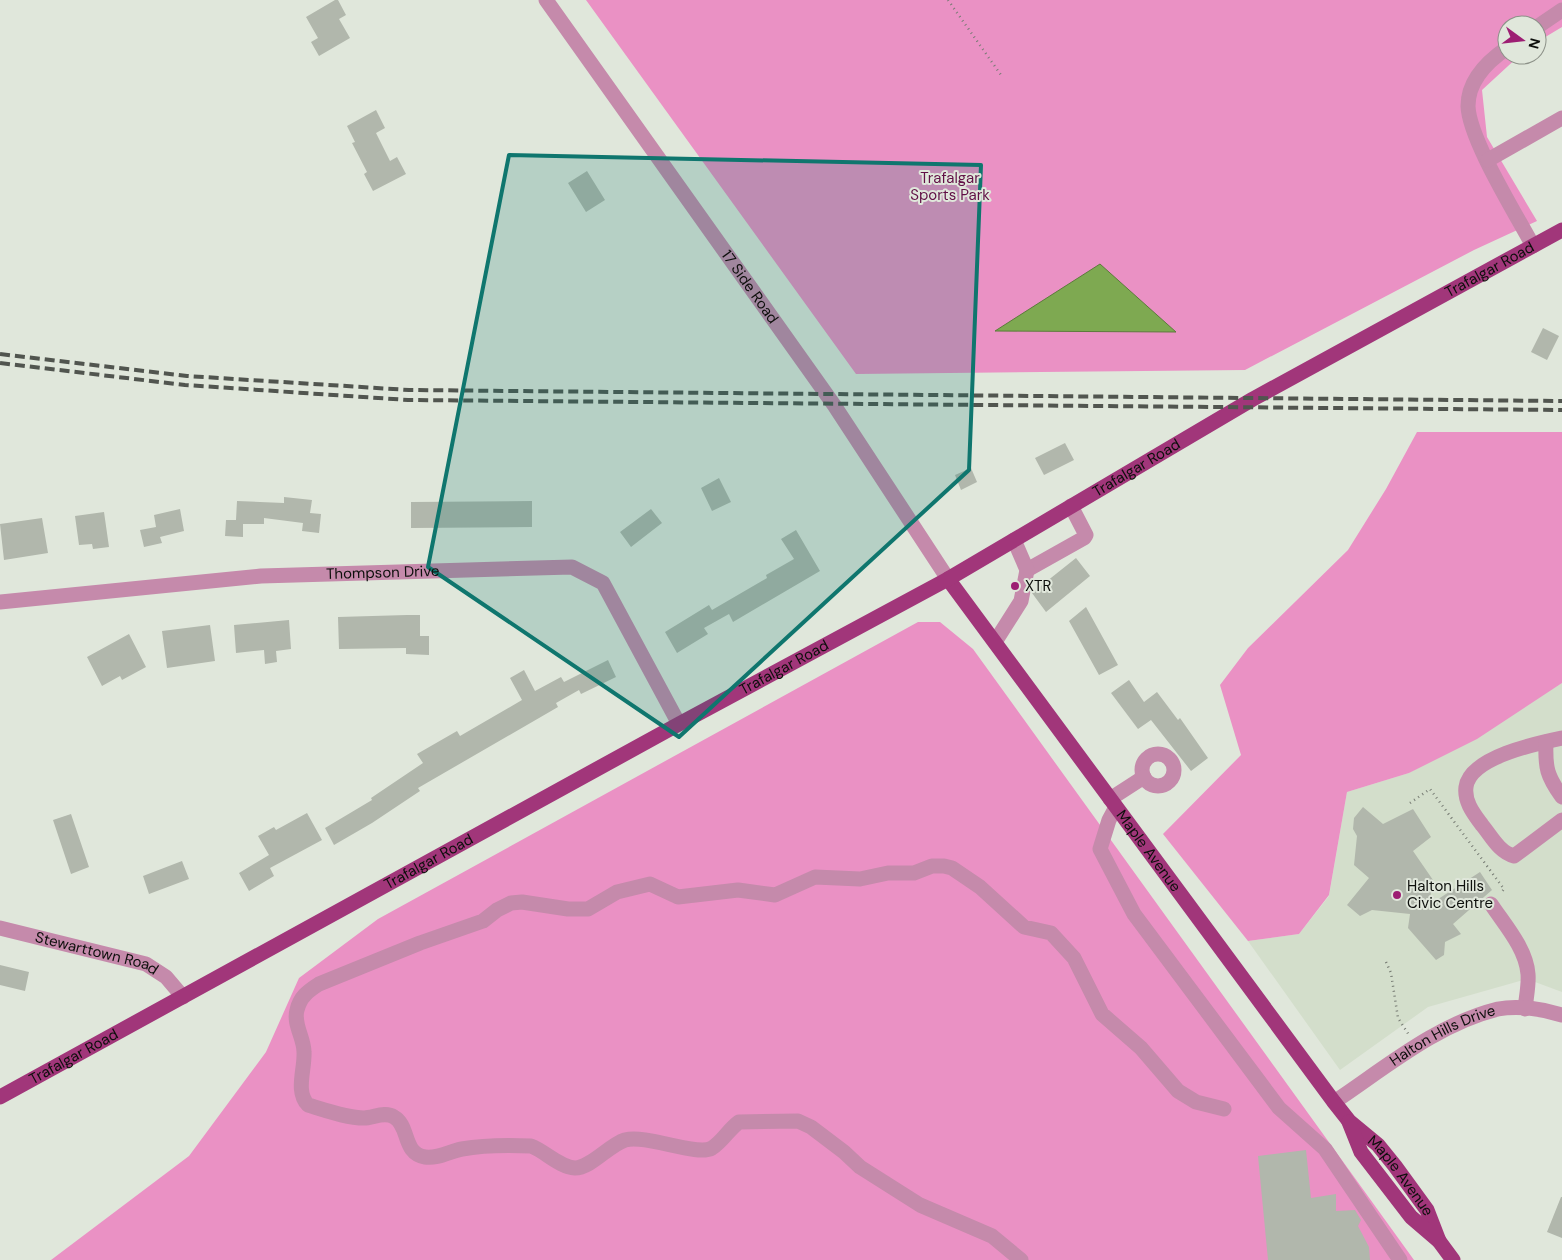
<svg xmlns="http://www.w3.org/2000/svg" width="1562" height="1260" font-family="'DM Sans',sans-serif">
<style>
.built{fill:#d3decb}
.green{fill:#ea91c4}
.water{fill:#7ea951;stroke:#5c7b3c}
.building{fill:#b1b7ac}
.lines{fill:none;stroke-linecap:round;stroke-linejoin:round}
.path{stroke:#767b73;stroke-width:2.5;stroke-dasharray:1 4;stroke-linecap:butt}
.minor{stroke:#c58aab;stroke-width:15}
.major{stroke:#a1367a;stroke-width:15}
.rail{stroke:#51554f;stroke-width:4;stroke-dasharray:10 5;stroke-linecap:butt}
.marked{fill:#0f766e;fill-opacity:0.2;stroke:#0f766e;stroke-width:4;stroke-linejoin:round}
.poi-dot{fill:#9d1e73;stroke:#e0e7db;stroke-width:2}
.labels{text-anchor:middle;stroke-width:4;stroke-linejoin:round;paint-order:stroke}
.park-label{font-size:15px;fill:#611046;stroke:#e0e7db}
.street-label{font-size:15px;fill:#0d0f0c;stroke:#e0e7db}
.poi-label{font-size:15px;fill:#0d0f0c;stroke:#e0e7db;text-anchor:start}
</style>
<rect width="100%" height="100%" fill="#e0e7db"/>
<!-- built -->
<path class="built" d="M1562 683V992L1527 979 1428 1007 1340 1070 1248 941 1299 934 1329 896 1347 792 1409 773Z"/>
<!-- green -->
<path class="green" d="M586 0H1562V27L1537 42V25H1507V55H1520L1482 90 1487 137 1537 221 1474 250 1245 370 856 374Z
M1417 432H1562V683L1477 739 1409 773 1347 792 1329 895 1299 934 1248 941 1163 834 1241 755 1220 685 1248 648 1348 550 1386 489Z
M918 622H940L973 649 1414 1260H51L189 1156 266 1052 299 978 378 919Z"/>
<!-- water -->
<path class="water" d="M1100 264 1176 332 995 331Z"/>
<!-- building -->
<path class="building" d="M335 0H338L346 15 339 19 350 38 319 56 311 42 318 38 306 17Z
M376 110 385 128 376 133 390 161 397 157 406 174 373 191 364 174 367 172 352 143 355 142 347 126Z
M587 171 605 200 586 212 568 183Z
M1543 328 1559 336 1547 360 1531 352Z
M1065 443 1074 460 1044 475 1035 458Z
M971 468 977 482 961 490 955 475Z
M719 478 731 502 712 511 701 488Z
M284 497 312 500 310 513 321 514 319 533 302 531 303 523 264 518V524H243V537L225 536 226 520H236L237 501 284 503Z
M532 501V527L411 528V502Z
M180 509 184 531 160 537 162 543 144 547 140 530 156 527 154 515Z
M651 509 662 523 631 547 620 532Z
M104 512 109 547 93 549 92 544 79 545 75 516Z
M42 518 48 553 4 560 0 524Z
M796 530 820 571 733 622 729 614 704 628 708 634 677 653 665 632 709 605 712 610 767 578 766 575 794 559 781 539Z
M1076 558 1090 576 1046 612 1032 593Z
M1086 607 1118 665 1099 675 1069 621Z
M407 615H420V636H429V655L406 654V648L339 649 338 617Z
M289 620 291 649 276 651 277 662 265 664 264 650 236 653 234 625Z
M210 625 215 661 167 668 162 631Z
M129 634 146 667 122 680 120 676 102 686 87 657Z
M608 660 616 677 581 694 579 690 556 703 558 707 418 788 420 791 372 823 334 845 325 828 372 800 371 798 423 763 417 754 457 731 460 736 522 700 510 678 524 670 535 691 561 677 564 682Z
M1129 680 1144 702 1157 692 1178 720 1180 718 1208 758 1191 771 1151 720 1138 729 1111 693Z
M1363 807 1383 824 1413 809 1431 837 1413 851 1433 880 1429 905 1480 872 1492 890 1453 924 1461 934 1445 942 1444 955 1436 960 1408 928 1410 914 1372 910 1360 916 1347 905 1369 878 1354 865 1357 836 1353 829 1354 818Z
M307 813 322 840 270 868 274 876 249 891 239 873 269 855 258 836 274 827 276 830Z
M71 814 89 867 71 874 53 820Z
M182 861 189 879 149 894 143 876Z
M0 965 29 972 25 991 0 985Z
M1306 1150 1311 1198 1336 1194V1211L1355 1210 1361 1220 1358 1226 1369 1247 1370 1260H1268L1258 1156Z
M1561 1197H1562V1238L1547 1232Z"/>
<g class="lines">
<!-- path -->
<path class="path" d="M948 0 1001 75
M1410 803 1430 789 1504 889 1501 893
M1386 962 1391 973 1398 1018 1409 1035"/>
<!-- minor -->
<g class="minor">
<path id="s1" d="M546 0 834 405 948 579"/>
<path d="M1537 27 1562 10"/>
<path d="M1507 48C1488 61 1468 81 1468 106 1469 139 1516 214 1533 246"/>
<path d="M1488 160 1562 118"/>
<path d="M1027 570 1084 538 1086 535 1071 506"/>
<path id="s2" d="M0 602 261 576 572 567 603 583 679 724"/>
<path d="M995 642 1021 601 1027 570 1014 540"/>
<path d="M1562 738C1538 743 1470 757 1466 787 1464 802 1474 814 1482 825 1492 837 1499 852 1514 856L1562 820"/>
<path d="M1546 742C1545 768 1547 776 1562 797"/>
<circle cx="1158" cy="770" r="16"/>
<path d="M1110 799 1144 777"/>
<path d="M1116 807 1109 820 1100 849 1134 914 1279 1108 1325 1149 1400 1260"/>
<path d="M1491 904C1504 924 1526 948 1528 974 1529 985 1526 998 1525 1009"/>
<path id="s3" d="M0 928 146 964 166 977 183 997"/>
<path id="s4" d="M1334 1102C1385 1068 1437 1024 1498 1009 1518 1005 1543 1009 1562 1015"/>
<path d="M1021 1260 992 1236 920 1205 860 1167 844 1152 811 1127 798 1121 739 1122C729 1129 723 1141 712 1148 697 1157 647 1134 625 1140 609 1145 591 1168 575 1168 559 1167 545 1151 531 1146 509 1145 484 1145 462 1149 450 1151 438 1159 425 1157 402 1153 410 1126 394 1117 385 1111 373 1118 364 1118 346 1118 325 1110 308 1105 295 1091 305 1070 304 1052 304 1038 293 1024 297 1010 300 997 308 991 319 984L420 943 483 921 497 910 511 903 522 902 568 909H588L617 892 650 884 678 897 738 890 775 895 815 877 860 879 888 873H914L932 866H944L952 868 980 887 1024 927 1051 933 1074 958 1102 1014 1141 1048 1178 1091 1196 1102 1224 1109"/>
</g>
<!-- major -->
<g class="major">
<path id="s5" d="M948 579 1334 1102 1349 1121 1378 1145 1395 1166 1427 1210 1439 1241"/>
<path id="s6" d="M0 1097 679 724 948 579 1253 399 1562 230"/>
<path d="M1349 1122 1361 1152 1411 1217 1439 1241 1453 1260"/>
</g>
<!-- rail -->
<path class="rail" d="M0 354 187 376 409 390 1562 401
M0 363 185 385 408 400 1562 410"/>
</g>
<!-- marked area -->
<path class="marked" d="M509 155 981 165 969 470 679 737 428 567Z"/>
<!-- markers -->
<g class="poi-dot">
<circle cx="1015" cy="586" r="5"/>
<circle cx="1397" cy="895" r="5"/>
</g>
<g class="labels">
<!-- park labels -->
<g class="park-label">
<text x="950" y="183">Trafalgar<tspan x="950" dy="17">Sports Park</tspan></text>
</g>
<!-- street labels -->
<g class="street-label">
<text dy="5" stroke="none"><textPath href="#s6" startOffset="1704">Trafalgar Road</textPath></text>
<text dy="5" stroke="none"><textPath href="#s1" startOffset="352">17 Side Road</textPath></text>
<text dy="5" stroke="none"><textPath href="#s6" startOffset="1299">Trafalgar Road</textPath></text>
<text dy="5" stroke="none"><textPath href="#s2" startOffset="384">Thompson Drive</textPath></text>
<text dy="5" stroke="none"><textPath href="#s6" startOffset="894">Trafalgar Road</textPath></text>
<text dy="5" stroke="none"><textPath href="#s5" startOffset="338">Maple Avenue</textPath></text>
<text dy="5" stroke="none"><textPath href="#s6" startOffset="489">Trafalgar Road</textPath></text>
<text dy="5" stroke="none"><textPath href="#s3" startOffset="100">Stewarttown Road</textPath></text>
<text dy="5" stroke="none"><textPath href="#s4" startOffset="128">Halton Hills Drive</textPath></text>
<text dy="5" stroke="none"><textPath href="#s6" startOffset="84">Trafalgar Road</textPath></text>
<text dy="5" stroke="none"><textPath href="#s5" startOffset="750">Maple Avenue</textPath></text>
</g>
<!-- poi labels -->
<g class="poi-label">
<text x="1025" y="591">XTR</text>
<text x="1407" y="891">Halton Hills<tspan x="1407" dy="17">Civic Centre</tspan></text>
</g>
</g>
<!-- north arrow -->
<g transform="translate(1522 40) rotate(105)"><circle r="24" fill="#e0e7db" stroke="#8c9188"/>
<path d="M0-4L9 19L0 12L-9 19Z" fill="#9d1e73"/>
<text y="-8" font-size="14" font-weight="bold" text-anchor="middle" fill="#0d0f0c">N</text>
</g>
</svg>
